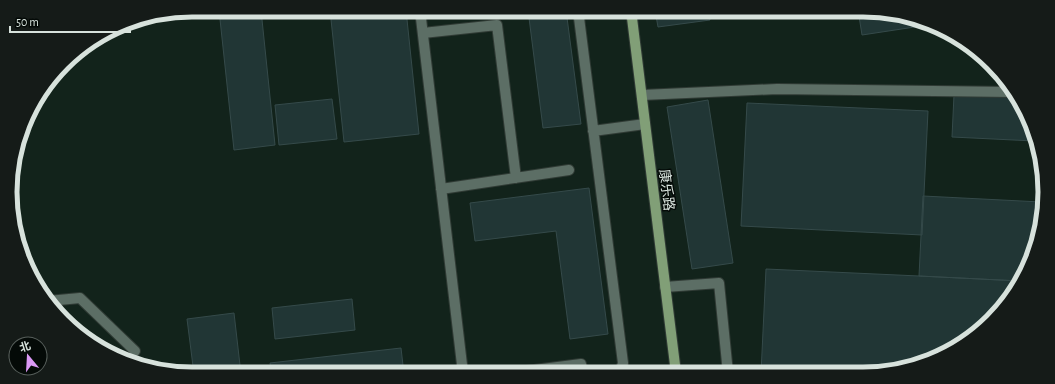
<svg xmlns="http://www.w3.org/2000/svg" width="1055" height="384" font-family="'Alegreya Sans','Noto Sans SC',sans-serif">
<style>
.building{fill:#213635;stroke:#354a4a}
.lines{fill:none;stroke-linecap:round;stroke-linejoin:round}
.minor-casing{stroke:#303b35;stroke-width:12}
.major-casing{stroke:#303b35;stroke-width:12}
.minor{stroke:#5c6e65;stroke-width:10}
.major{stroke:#819f77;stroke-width:10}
.labels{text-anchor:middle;stroke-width:3;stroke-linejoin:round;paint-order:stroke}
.street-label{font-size:14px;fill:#d7e2dc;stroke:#040a07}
.rim{fill:none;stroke:#d7e2dc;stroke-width:5}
</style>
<rect width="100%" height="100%" fill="#12231b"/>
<!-- building -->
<path class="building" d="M219 10H261L275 145 234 150Z
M330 10H406L419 134 344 142Z
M528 10H566L581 124 543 128Z
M655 10H708L710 20 658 27Z
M858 10 910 16 928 25 862 35Z
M954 95 1018 98 1021 101 1034 141 952 137Z
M332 99 337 139 279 145 275 105Z
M708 100 733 263 692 269 667 107Z
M747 103 928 111 922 235 741 226Z
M589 188 608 334 570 339 556 231 475 241 470 203Z
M923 196 1041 202 1039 239 1020 281 919 276Z
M766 269 919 276 1020 281 1014 293 983 329 943 355 887 372 761 373Z
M352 299 355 330 275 339 272 308Z
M234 313 241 374H194L187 319Z
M401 348 404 374H272L270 363Z"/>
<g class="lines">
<defs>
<path id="minor" d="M420 10 463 373
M578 10 623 363 620 373
M423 33 497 25 516 178
M642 95 777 89 1012 92
M593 131 645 124
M441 189 569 170
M665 287 719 283 728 373
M48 301 80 298 135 351
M511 373 581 364 583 373"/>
<path id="major" d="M631 10 676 373"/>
</defs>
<!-- minor casing -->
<use href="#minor" class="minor-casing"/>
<!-- major casing -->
<use href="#major" class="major-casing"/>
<!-- minor -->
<use href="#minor" class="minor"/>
<!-- major -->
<use href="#major" class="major"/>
</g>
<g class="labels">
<!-- street labels -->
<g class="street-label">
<text transform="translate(667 190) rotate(83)" y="5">康乐路</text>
</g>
</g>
<!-- crop -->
<path d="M0 0H1055V384H0ZM192 17H863A175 175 0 0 1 1038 192V192A175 175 0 0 1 863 367H192A175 175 0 0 1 17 192V192A175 175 0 0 1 192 17Z" fill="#151b18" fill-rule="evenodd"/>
<path class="rim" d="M192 17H863A175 175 0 0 1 1038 192V192A175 175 0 0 1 863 367H192A175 175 0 0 1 17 192V192A175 175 0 0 1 192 17Z"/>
<!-- north arrow -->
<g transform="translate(28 356) rotate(342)"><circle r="19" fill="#040a07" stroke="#58605c"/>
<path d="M0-3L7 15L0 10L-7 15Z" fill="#db99f5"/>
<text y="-6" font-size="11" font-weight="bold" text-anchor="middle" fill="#d7e2dc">北</text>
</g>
<!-- scale -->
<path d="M10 26v6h120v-6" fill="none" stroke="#d7e2dc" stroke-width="2"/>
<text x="16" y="26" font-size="12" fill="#d7e2dc" stroke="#040a07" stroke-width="3" paint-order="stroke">50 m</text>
</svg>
